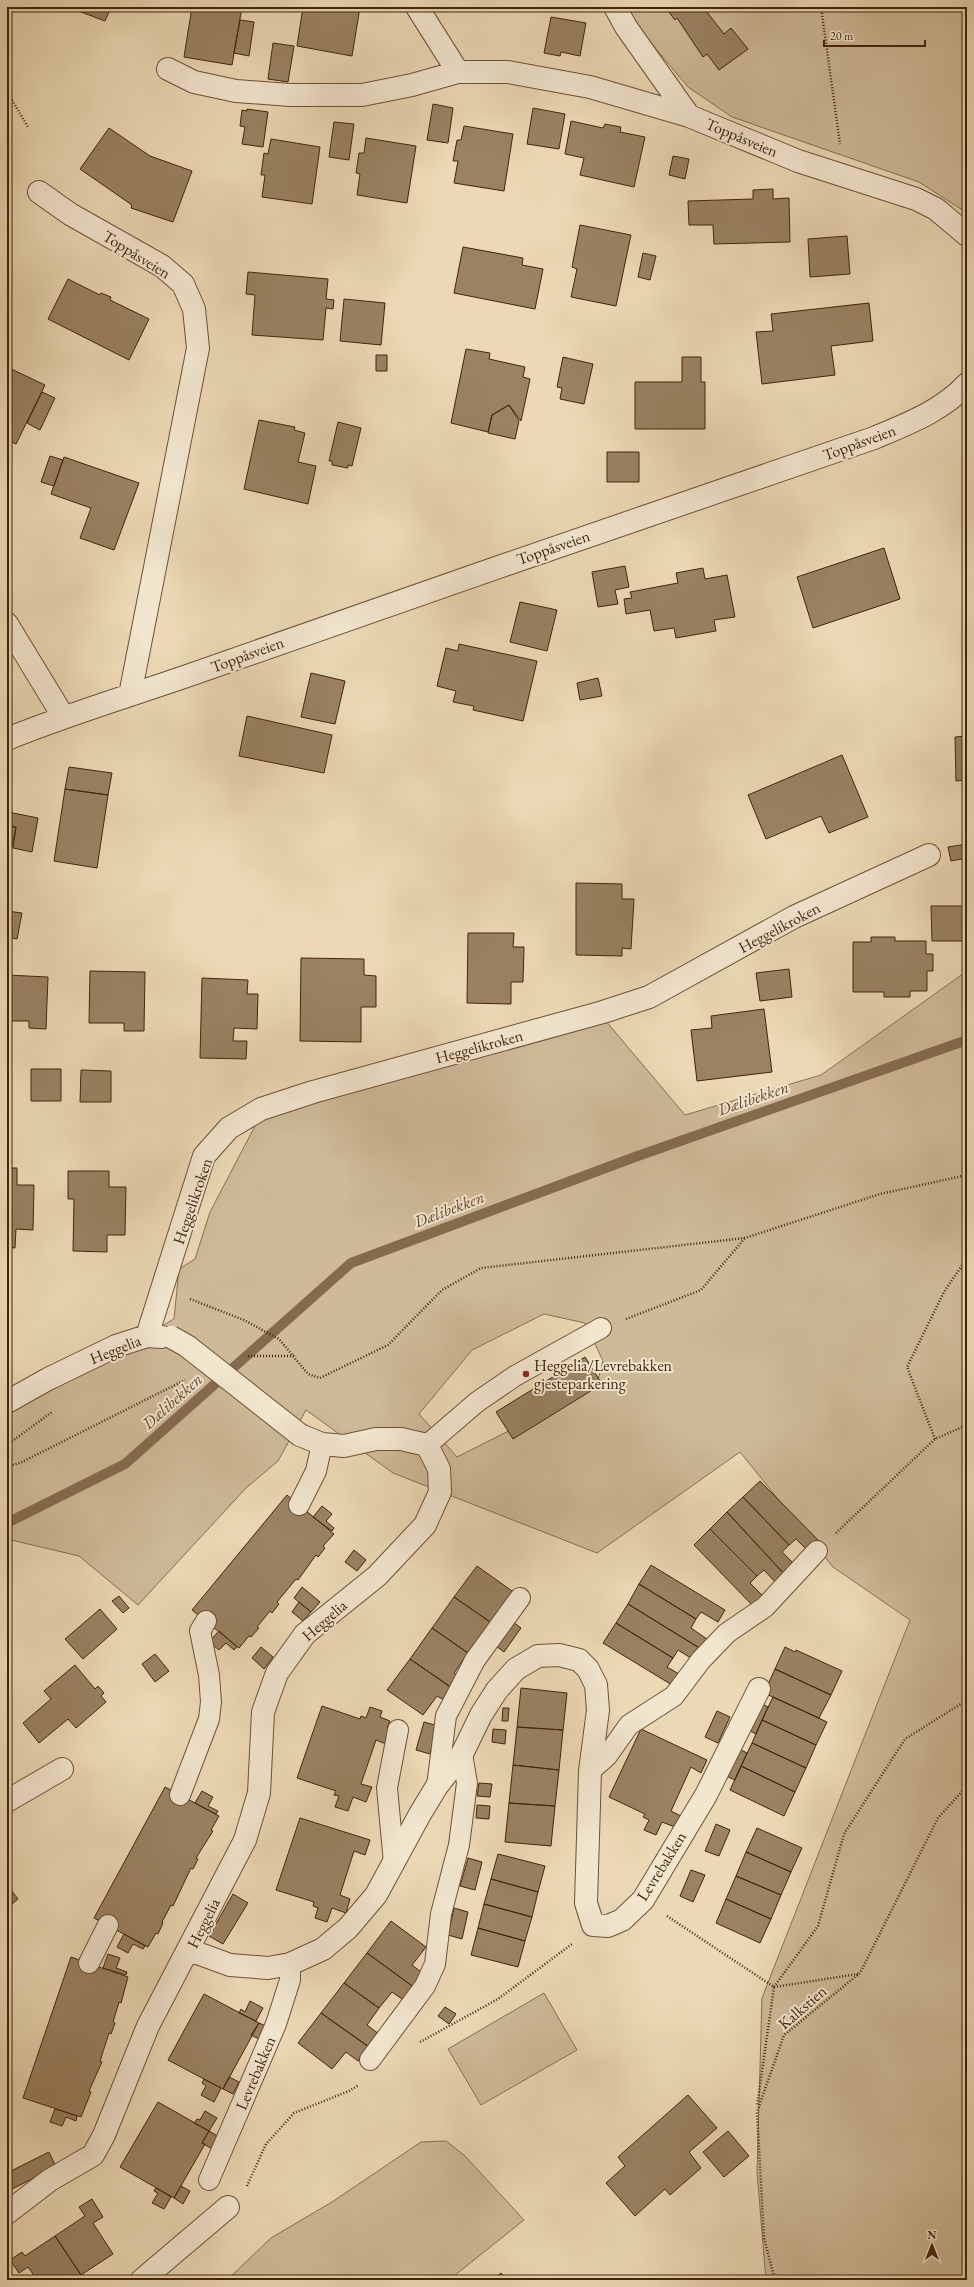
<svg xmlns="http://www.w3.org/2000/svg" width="974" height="2287" font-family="'EB Garamond',serif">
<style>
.green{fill:#ceba98;stroke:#886f51;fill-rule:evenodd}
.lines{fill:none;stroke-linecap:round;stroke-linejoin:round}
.stream{stroke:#856b4e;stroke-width:10}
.building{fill:#9a8263;stroke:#42240a}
.lane-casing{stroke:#6c5135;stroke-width:22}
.street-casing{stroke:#6c5135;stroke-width:24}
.path{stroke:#42240a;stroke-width:2.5;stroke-dasharray:1 2;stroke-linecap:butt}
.lane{stroke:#f2e6cf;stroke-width:20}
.street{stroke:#f2e6cf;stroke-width:22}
.street-bridge-casing{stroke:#6c5135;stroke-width:24;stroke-linecap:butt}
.street-bridge{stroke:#f2e6cf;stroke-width:22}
.poi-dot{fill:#8f2418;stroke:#f2e6cf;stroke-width:1.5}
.labels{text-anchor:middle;stroke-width:4;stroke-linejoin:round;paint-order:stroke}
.street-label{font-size:16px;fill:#42240a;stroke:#f2e6cf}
.poi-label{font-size:16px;fill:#42240a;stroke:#f2e6cf;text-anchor:start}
.water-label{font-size:17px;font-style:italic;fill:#64482c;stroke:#f2e6cf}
</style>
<rect width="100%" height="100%" fill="#ebd9b5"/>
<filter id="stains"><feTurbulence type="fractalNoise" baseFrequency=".005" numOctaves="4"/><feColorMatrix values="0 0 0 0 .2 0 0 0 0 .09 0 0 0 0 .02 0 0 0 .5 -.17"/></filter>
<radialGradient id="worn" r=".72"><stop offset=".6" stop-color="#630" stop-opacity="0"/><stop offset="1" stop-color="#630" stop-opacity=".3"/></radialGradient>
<!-- green -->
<path class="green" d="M627 7H967V213L919 182 732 117 688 87 641 31Z
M967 971V2280H766L757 2172 762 1998 910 1620 833 1567 740 1452 597 1553 393 1473 306 1410 278 1461 246 1488 138 1605 79 1556 7 1539V1415L174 1319 179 1269 195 1259 210 1212 256 1124 313 1092 605 1020 685 1115 821 1075ZM544 1314 585 1323 603 1361 596 1387 457 1457 419 1414 472 1350Z
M544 1993 577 2050 481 2105 448 2049Z
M446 2141 464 2155 524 2220 449 2280H227L271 2238 332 2202 421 2142Z"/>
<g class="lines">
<!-- stream -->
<path class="stream" d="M7 1523 125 1464 351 1263 635 1157 967 1040"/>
</g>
<!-- building -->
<path class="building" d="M68 7H111L105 21Z
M192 7H242L232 65 184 57Z
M303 7H360L352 56 297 46Z
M665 7H703L724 34 731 28 748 49 719 70 707 54 703 57 677 18 675 20Z
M551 17 586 23 580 56 561 52 560 56 544 53Z
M240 20 254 22 249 56 234 53Z
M273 43 294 46 288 82 268 79Z
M433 104 453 108 448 143 427 140Z
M533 108 565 114 559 149 527 144Z
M247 109 268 112 263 147 242 144 245 127 240 126 242 110 247 111Z
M571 121 603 128 605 124 621 127 620 132 645 137 634 187 580 175 584 158 565 154Z
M334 122 354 124 349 160 329 157Z
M464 126 513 134 504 191 454 183 458 161H453L457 140H461Z
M109 128 150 156 192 171 173 222 131 208 132 205 80 169Z
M366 138 416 146 407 203 357 195 360 174 356 173 359 153H364Z
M271 139 320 147 312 204 262 197 265 175H261L264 153 268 154Z
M673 156 689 159 685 179 669 175Z
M773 189V199L789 198 790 242 714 244 713 225H689L688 201 753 199V190Z
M580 225 631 235 616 306 571 297 577 269 572 267Z
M847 236 850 274 810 277 808 239Z
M463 247 523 258 522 265 543 269 535 309 454 293Z
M643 253 656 256 650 280 638 277Z
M248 272 328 279 326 299 334 300 333 309 326 308 323 340 252 335 255 295 246 294Z
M68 279 100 295 101 293 111 297 110 300 149 319 129 360 48 319Z
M344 299 385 303 381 345 340 341Z
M869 303 873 341 831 346 835 375 762 384 756 332 773 331 771 314Z
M466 349 490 353 489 359 525 367 523 377 530 379 521 421 509 405 492 415 488 432 451 423Z
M376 355H387V371H376Z
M563 357 593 364 584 404 560 399 562 388 557 387Z
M682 357H701V382H705V429H635V382H682Z
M7 367 45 385 16 444 7 440Z
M42 392 55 398 40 430 27 423Z
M509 405 519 421 515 439 488 433 492 415Z
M259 420 295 427 294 430 305 433 298 462 316 466 308 504 244 489Z
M338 422 361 428 352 466 348 465V468L332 465V461H329Z
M607 452H639V482H607Z
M50 456 63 460 54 486 41 482Z
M64 457 139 483 114 550 80 538 91 508 51 494Z
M884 548 900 599 813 628 797 577Z
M625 566 629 587 615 590 618 604 598 607 592 572Z
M703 568 705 579 727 575 735 617 714 620 716 631 676 638 674 628 654 631 650 610 626 614 624 599 632 598 630 592 678 583 676 573Z
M520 602 557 610 547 651 510 642Z
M459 644 537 661 523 721 473 710 474 706 453 702 456 691 437 686 446 648 458 651Z
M311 673 345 681 335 724 301 717Z
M598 678 602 696 580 700 577 683Z
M247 716 332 735 324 773 239 756Z
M967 736V780L956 781 955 737Z
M842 755 868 817 829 833 821 816 766 839 748 795Z
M69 767 112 773 108 795 65 789Z
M65 789 108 795 97 868 54 861Z
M8 812 38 818 32 852 13 848 16 827 7 826Z
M7 826 16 827 7 871Z
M967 844V858L951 861 948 847Z
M576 883 622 884V899H634L631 949 622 948V956L576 955Z
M931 906H967V941H932Z
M7 911 22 913 17 939 7 937Z
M468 933H514L513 947H524L523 982H511V1004L467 1003Z
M871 937H895V941H926V954H933V971H927V991H910V997H884V992H853V942H871Z
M301 958 364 959V975L376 976V1007H361V1042L300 1041Z
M789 969 792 997 760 1001 756 973Z
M90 971 145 972 144 1031H124V1023H89Z
M7 975 48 977 46 1029 29 1028V1021H7Z
M202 978 248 980 247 994H258L257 1029 234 1028 233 1041H247L246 1059 200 1058Z
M764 1009 772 1072 697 1081 691 1030 712 1028 711 1016Z
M31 1069H61V1101H31Z
M81 1070 111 1071V1102H80Z
M7 1168H17V1185H34L33 1230 16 1229 15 1248 7 1247Z
M68 1171H109V1187H126L125 1235H107V1252L73 1251 74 1199H68Z
M585 1357 602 1384 513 1439 496 1412Z
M760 1481 821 1543 810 1553 796 1539 789 1545 743 1497Z
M287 1495 334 1534 323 1546 325 1548 318 1557 316 1555 298 1580 296 1579 277 1602 279 1604 272 1613 270 1611 257 1627 259 1628 251 1637 249 1636 239 1648 192 1610Z
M743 1497 789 1545 782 1552 796 1566 786 1576 727 1512Z
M322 1506 332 1514 326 1521 334 1528 332 1531 313 1517Z
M727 1512 786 1576 777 1584 764 1570 757 1576 710 1529Z
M710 1529 757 1576 750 1583 764 1597 754 1607 694 1545Z
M354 1550 366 1560 357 1571 345 1562Z
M651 1565 725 1610 718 1622 701 1612 696 1619 639 1584Z
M477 1566 512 1591 498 1611 496 1626 454 1597Z
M639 1584 696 1619 691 1628 707 1639 701 1649 628 1604Z
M302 1587 320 1602 311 1612 294 1598Z
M119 1596 129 1608 123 1613 112 1601Z
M454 1597 496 1626 468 1653 432 1628Z
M299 1602 311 1612 303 1621 292 1612Z
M628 1604 701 1649 694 1660 678 1650 673 1658 616 1623Z
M100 1609 117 1629 83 1659 65 1639Z
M509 1619 521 1628 504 1652 492 1643Z
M616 1623 673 1658 667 1667 684 1677 677 1688 603 1643Z
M432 1628 468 1653 454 1673 461 1677 452 1688 410 1659Z
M219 1631 237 1647 234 1650 226 1643 219 1650 209 1642Z
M261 1647 273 1657 264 1669 252 1658Z
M785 1647 795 1652 796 1650 842 1671 831 1695 775 1669Z
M155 1654 169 1671 155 1682 142 1664Z
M410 1659 452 1688 444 1700 437 1696 423 1715 387 1690Z
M75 1665 95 1689 98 1686 104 1693 101 1696 106 1702 76 1728 68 1719 39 1743 23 1723 51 1699 44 1691Z
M775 1669 831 1695 819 1718 764 1693Z
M521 1688 567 1693 563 1730 517 1727Z
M773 1697 827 1722 816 1745 762 1720Z
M759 1702 768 1707 756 1734 746 1729Z
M322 1706 360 1719 361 1716 366 1718 370 1707 382 1711 380 1717 390 1721 387 1728 391 1730 386 1744 376 1740 361 1784 372 1787 366 1802 353 1797 348 1811 335 1807 339 1796 334 1795 336 1791 297 1778Z
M503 1708H509L508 1721H502Z
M717 1711 730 1717 718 1743 705 1737Z
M762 1720 816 1745 806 1768 752 1743Z
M424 1722 438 1726 430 1754 416 1750Z
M517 1727 563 1730 559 1770 513 1765Z
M493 1729 506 1730 505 1744 492 1742Z
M641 1729 707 1760 701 1773 691 1767 671 1811 681 1816 675 1827 662 1822 656 1835 644 1830 649 1820 643 1817 645 1814 609 1797Z
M752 1743 806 1768 795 1792 741 1766Z
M737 1748 747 1753 735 1780 724 1775Z
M513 1765 559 1770 555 1806 509 1803Z
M741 1766 795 1792 784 1816 730 1790Z
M479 1783 492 1784 490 1797 477 1796Z
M165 1787 219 1816 211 1830 213 1831 196 1858 198 1859 193 1869 191 1868 173 1906 171 1905 162 1922 163 1923 158 1934 156 1933 148 1947 94 1918Z
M202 1791 213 1797 208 1806 218 1811 216 1814 195 1803Z
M509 1803 555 1806 551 1846 505 1842Z
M477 1805 490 1806 489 1819 476 1818Z
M300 1818 370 1840 365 1855 354 1851 340 1895 350 1899 346 1913 332 1908 327 1922 315 1918 318 1908 313 1906 314 1902 276 1890Z
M716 1824 730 1830 719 1856 705 1851Z
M757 1828 802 1848 791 1872 746 1852Z
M746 1852 791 1872 781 1895 736 1876Z
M498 1854 545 1866 538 1892 491 1879Z
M468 1858 482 1862 475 1890 460 1886Z
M691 1870 705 1875 693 1902 680 1896Z
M736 1876 781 1895 771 1919 726 1899Z
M491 1879 538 1892 532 1917 484 1904Z
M7 1885 18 1899 7 1908Z
M233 1894 248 1903 223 1944 209 1936Z
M726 1899 771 1919 760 1943 716 1923Z
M484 1904 532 1917 525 1941 478 1928Z
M454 1908 468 1912 462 1939 448 1935Z
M391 1921 426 1947 412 1965 425 1975 415 1988 367 1953Z
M478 1928 525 1941 518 1967 471 1955Z
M124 1934 145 1946 143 1949 133 1944 128 1953 117 1947Z
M367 1953 415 1988 405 2001 392 1992 379 2008 344 1983Z
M108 1954 120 1958 116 1968 127 1972 126 1975 103 1968Z
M71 1957 128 1977 121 2003 119 2002 113 2022 115 2023 111 2034 109 2033 100 2061 102 2062 89 2091 91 2092 81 2117 23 2098Z
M344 1983 379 2008 367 2025 379 2034 369 2047 321 2013Z
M204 1994 259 2023 223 2089 168 2060Z
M250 2001 263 2008 256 2021 239 2013 241 2009 245 2012Z
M445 2007 456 2014 449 2024 438 2016Z
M321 2013 369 2047 358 2061 346 2052 332 2069 298 2043Z
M259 2023 268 2027 261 2040 251 2035Z
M229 2077 239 2082 233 2094 223 2089Z
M204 2079 221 2088 214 2102 201 2095 206 2086 202 2083Z
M688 2095 717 2128 689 2152 701 2168 670 2195 665 2189 635 2216 606 2183 625 2166 618 2157Z
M158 2102 209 2131 202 2143 205 2144 174 2198 120 2167Z
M55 2109 77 2116 76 2121 66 2117 62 2126 50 2122Z
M205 2111 217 2118 209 2131 194 2123 197 2119 200 2120Z
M209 2131 221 2138 214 2150 202 2143Z
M728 2131 749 2156 724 2177 703 2152Z
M49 2152 56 2167 12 2189 7 2179V2173Z
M181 2186 190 2191 183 2204 174 2198Z
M156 2188 171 2197 164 2209 152 2203 158 2193 154 2191Z
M92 2199 103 2217 93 2223 113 2254 81 2275 55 2236 85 2216 79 2207Z
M55 2236 81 2275 73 2280H37L28 2267 19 2273 10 2260 22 2252 25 2256Z
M501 2273 507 2280H493Z"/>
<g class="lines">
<defs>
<path id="lane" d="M427 1445 477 1402 515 1376 601 1328
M299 1505 316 1471 322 1444
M590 1771 607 1756 629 1725 674 1696 701 1660 727 1633 765 1607 817 1551
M437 1786 446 1716 475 1660 520 1598
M180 1795 209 1719 211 1702 209 1675 200 1631 206 1621
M394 1863 387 1788 398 1730
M89 1963 108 1925
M370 2060 425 1986 435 1964 441 1914 459 1845 467 1783 462 1754
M209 2180 276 2024 290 1980V1964"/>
<path id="street" d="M417 7 458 72
M615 7 626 27 689 116
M168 69 194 82 236 91 290 95H362L412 85 458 72H508L590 87 689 116 798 161 916 199 936 209 967 235
M39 192 70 214 162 266 183 284 194 309 198 348 130 695
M7 624 63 716
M7 739C73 712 140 693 207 669 429 590 651 515 874 438 907 424 942 411 967 384
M147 1336 204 1156 229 1128 261 1109 313 1092 603 1012 649 997 794 917 929 855
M7 1402 48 1379 116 1346 147 1336 162 1337
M7 1801 62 1769
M189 1950 230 1965 268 1968 290 1964 323 1949 348 1928 376 1895 420 1814 437 1786 462 1754 481 1715 497 1690 516 1669 538 1656 559 1655 579 1660 588 1669 596 1685 598 1710 590 1771 586 1903 593 1925 608 1926 622 1920 643 1900 706 1795 759 1689
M7 2213 50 2180 93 2155 104 2135 148 2026 245 1840 259 1793 263 1712 277 1673 305 1634 377 1576 425 1525 440 1492 439 1469 427 1445 401 1439H376L344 1446 322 1444 300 1435
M142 2280 228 2207"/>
</defs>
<!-- lane casing -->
<use href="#lane" class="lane-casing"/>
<!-- street casing -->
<use href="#street" class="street-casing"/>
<!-- path -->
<path class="path" d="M821 7 840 144
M7 86 9 95 28 127
M190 1299 244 1320 279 1339 308 1374 320 1378 388 1345 442 1290 481 1268 745 1238 880 1194 967 1175
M626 1319 701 1290 745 1238
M248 1356H294
M935 1439 907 1367 944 1292 967 1258
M7 1445 52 1412
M7 1467 22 1462 185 1380
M836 1533 935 1439 967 1425
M667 1916 774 1987 757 2106
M774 1987 818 1926 844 1834 905 1739 967 1700
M774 1987 858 1974
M420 2042 498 1999 572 1944
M247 2186 266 2144 294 2113 349 2091 359 2085
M775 2280 764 2238 757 2112 784 2035 860 1973 938 1818 967 1786"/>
<!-- lane -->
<use href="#lane" class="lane"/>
<!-- street -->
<use href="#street" class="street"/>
<defs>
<path id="street-bridge" d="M171 1337 187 1346 300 1435"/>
</defs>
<!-- street-bridge casing -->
<use href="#street-bridge" class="street-bridge-casing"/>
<!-- street-bridge -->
<use href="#street-bridge" class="street-bridge"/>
</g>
<!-- markers -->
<circle class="poi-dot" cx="526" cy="1374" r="4"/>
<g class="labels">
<!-- street labels -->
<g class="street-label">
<text transform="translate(742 137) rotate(23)" y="6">Toppåsveien</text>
<text transform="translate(137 254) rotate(32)" y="6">Toppåsveien</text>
<text transform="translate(859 442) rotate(-20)" y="6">Toppåsveien</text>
<text transform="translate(553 547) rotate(-19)" y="6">Toppåsveien</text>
<text transform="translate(247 654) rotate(-20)" y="6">Toppåsveien</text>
<text transform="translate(779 927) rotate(-28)" y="6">Heggelikroken</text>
<text transform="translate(479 1046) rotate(-15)" y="6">Heggelikroken</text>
<text transform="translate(192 1201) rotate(-71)" y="6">Heggelikroken</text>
<text transform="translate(115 1349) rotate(-22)" y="6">Heggelia</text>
<text transform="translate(324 1620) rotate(-41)" y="6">Heggelia</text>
<text transform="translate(661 1866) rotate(-58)" y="6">Levrebakken</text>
<text transform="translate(203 1923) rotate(-63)" y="6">Heggelia</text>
<text transform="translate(802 2007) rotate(-41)" y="6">Kalkstien</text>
<text transform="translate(255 2073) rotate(-67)" y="6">Levrebakken</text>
</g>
<!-- poi labels -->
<g class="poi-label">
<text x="534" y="1371">Heggelia/Levrebakken<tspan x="534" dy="18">gjesteparkering</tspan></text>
</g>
<!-- water labels -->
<g class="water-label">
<text transform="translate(753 1098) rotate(-19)" y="6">Dælibekken</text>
<text transform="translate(449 1209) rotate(-21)" y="6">Dælibekken</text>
<text transform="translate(172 1401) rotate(-42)" y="6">Dælibekken</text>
</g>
</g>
<!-- margin -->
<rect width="974" height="2287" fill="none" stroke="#ebd9b5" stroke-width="24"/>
<rect x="8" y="8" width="958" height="2271" fill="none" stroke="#42240a" stroke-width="2"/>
<rect x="12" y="12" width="950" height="2263" fill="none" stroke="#42240a"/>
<!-- north arrow -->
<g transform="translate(932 2245)" stroke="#f2e6cf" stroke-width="3" paint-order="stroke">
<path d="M0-3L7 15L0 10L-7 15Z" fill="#42240a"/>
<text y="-6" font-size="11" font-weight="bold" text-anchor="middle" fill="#42240a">N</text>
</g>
<!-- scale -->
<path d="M824 40v6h101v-6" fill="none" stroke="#42240a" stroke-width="2"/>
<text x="830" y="40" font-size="12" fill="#42240a" stroke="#f2e6cf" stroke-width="3" paint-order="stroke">20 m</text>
<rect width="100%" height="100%" filter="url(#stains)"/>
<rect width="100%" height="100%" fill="url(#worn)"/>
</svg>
